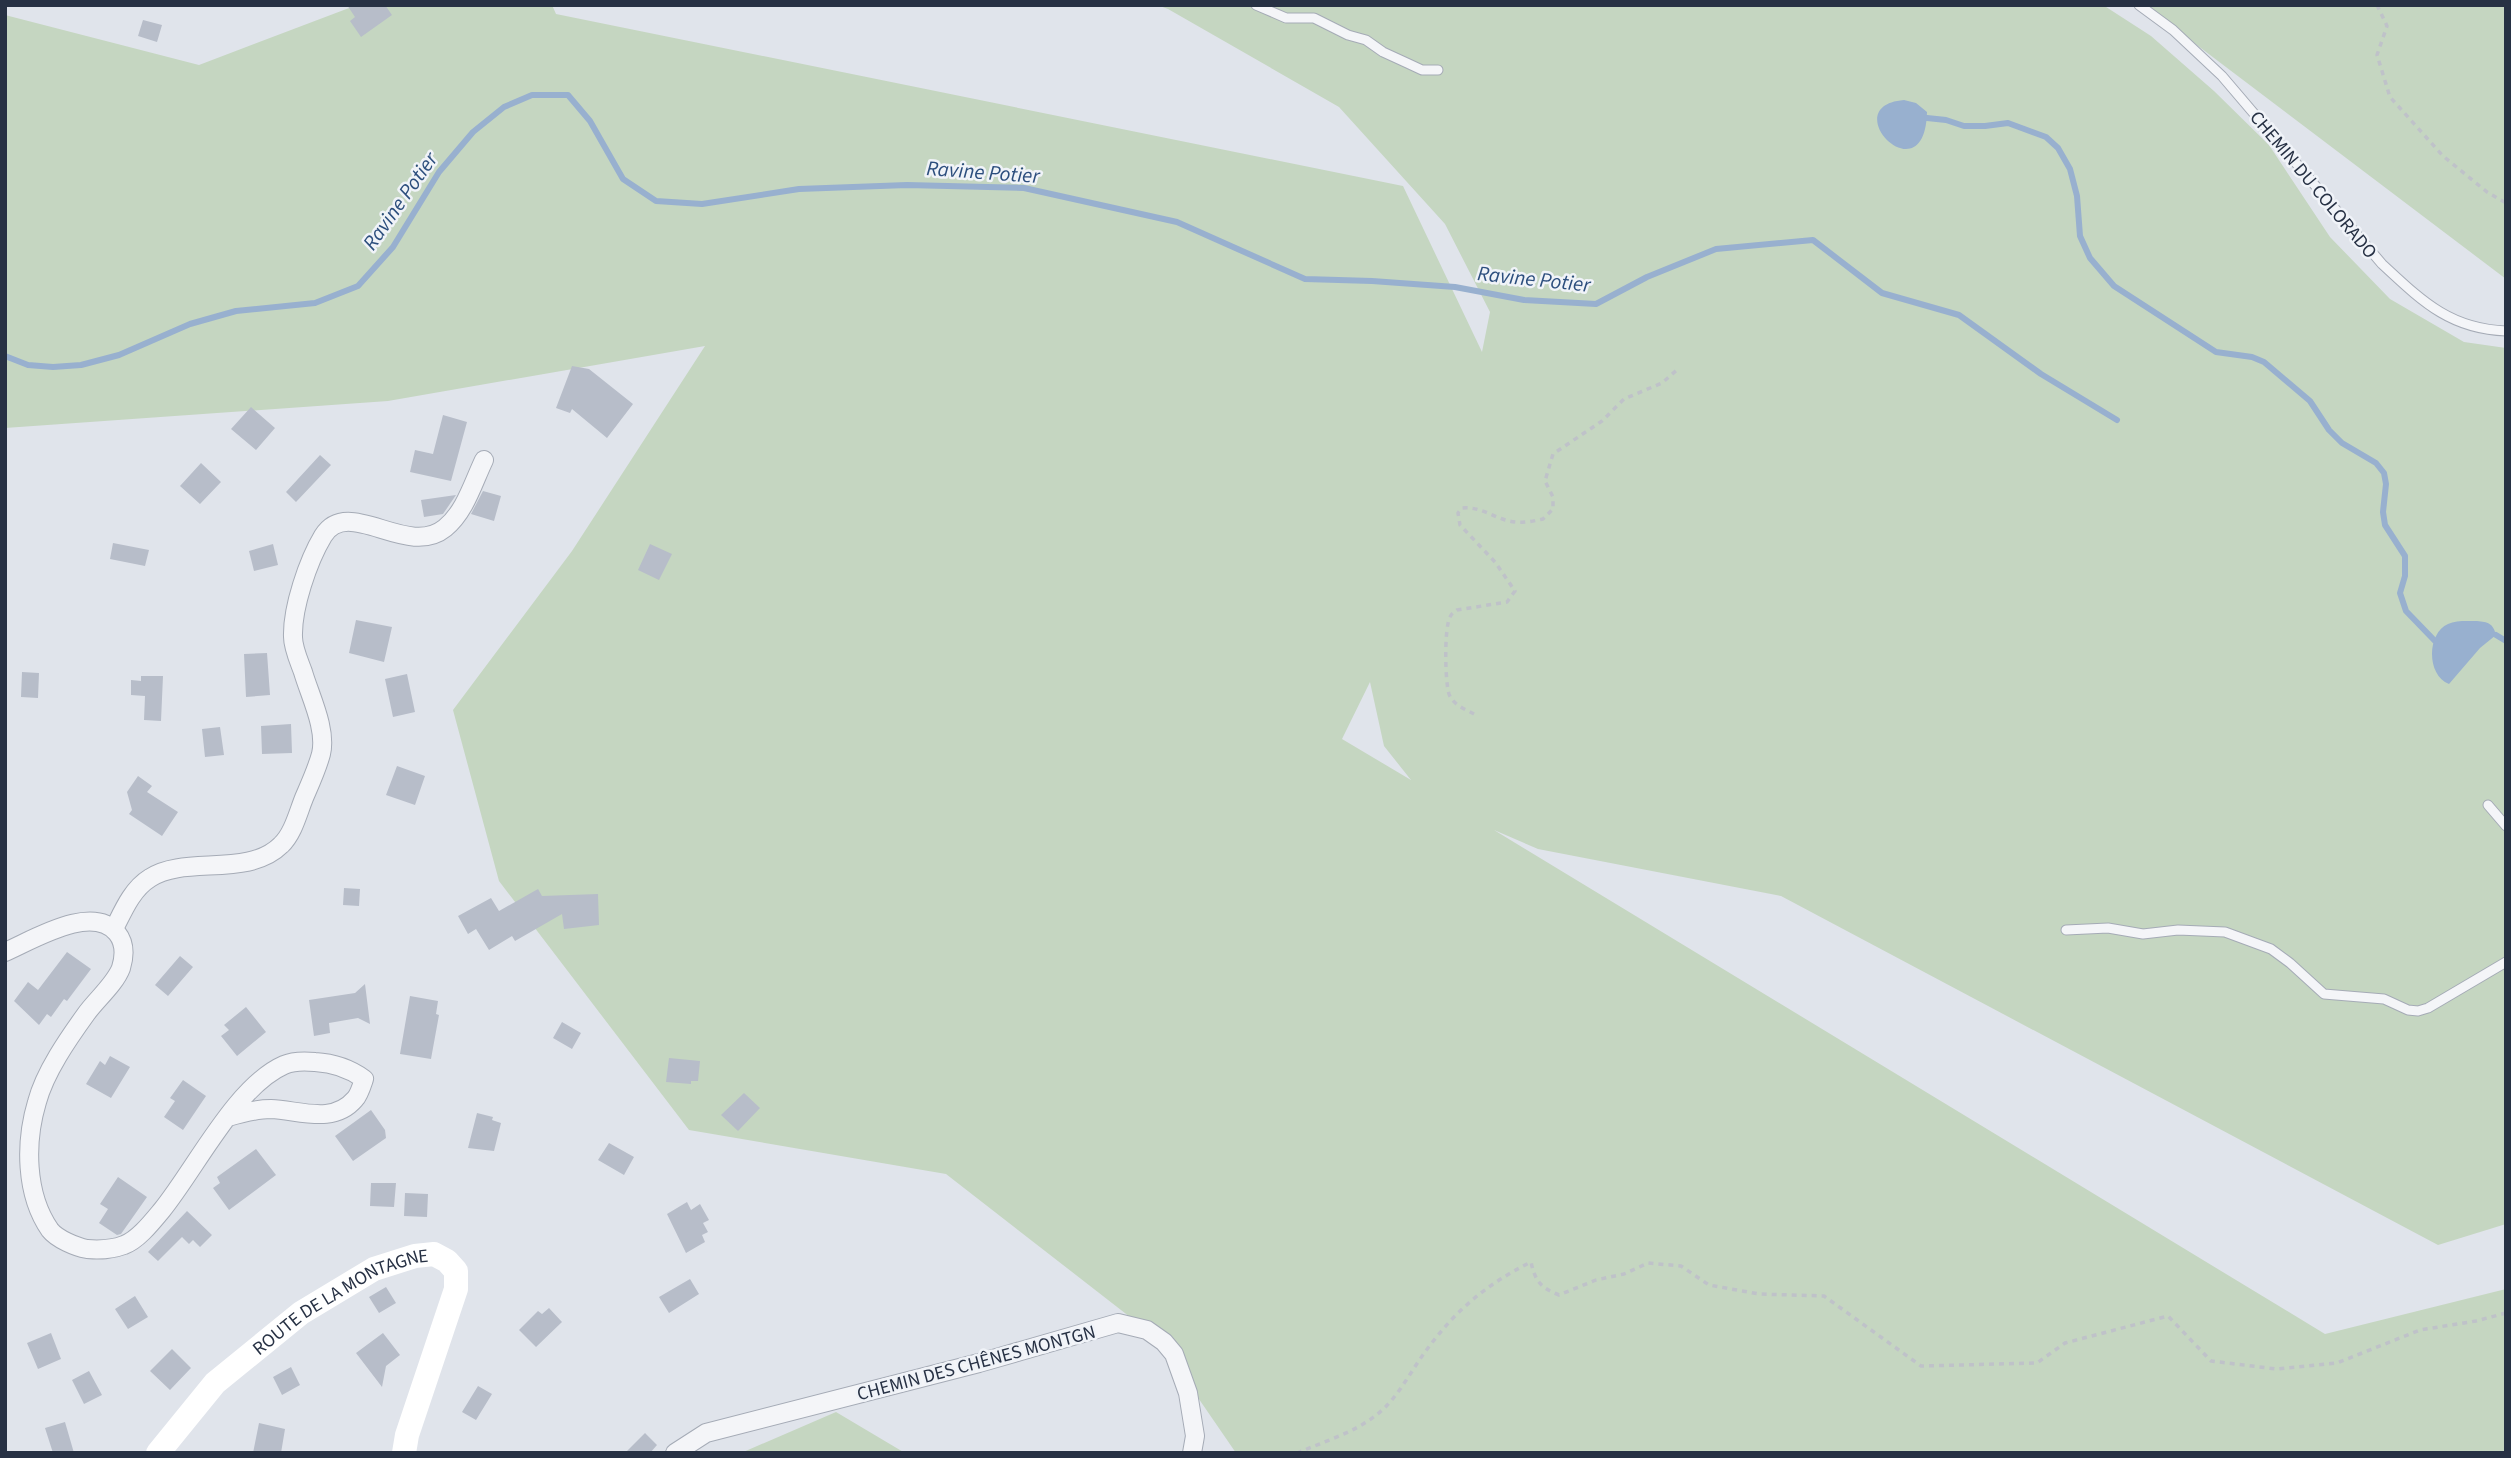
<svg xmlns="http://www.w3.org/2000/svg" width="2511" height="1458" font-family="'Source Sans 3',sans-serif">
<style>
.green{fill:#c5d6c1;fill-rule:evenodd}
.water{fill:#98b0cf}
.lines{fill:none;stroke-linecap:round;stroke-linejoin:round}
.stream{stroke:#98b0cf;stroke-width:6}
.building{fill:#b7bdc9}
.service-casing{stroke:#a5abb6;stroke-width:11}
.minor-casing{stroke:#a5abb6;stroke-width:20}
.path{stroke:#bfc2c9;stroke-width:3.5;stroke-dasharray:5 5;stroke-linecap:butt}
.service{stroke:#f4f5f8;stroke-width:9}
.minor{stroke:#f4f5f8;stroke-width:18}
.secondary{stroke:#fff;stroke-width:24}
.labels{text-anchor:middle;stroke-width:5;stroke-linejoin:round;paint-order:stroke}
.street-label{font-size:19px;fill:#273144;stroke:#f0f3f8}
.water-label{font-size:21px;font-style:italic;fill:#2c4e7d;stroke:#f0f3f8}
</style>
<rect width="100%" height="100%" fill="#e0e4eb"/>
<!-- green -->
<path class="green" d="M357 5H552L556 14 1403 186 1482 352 1490 312 1445 224 1339 107 1168 9 1157 5H2103L2151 36 2214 91 2269 145 2330 237 2390 299 2464 342 2506 348V1224L2438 1245 1781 896 1538 849 1494 830 2325 1334 2506 1289V1453H1236L1157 1338 946 1174 689 1130 499 881 453 710 572 551 705 346 388 401 5 428V15L199 65ZM1370 682 1384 746 1411 780 1342 739Z
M2144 5H2506V279Z
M836 1412 905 1453H741Z"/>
<!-- water -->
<path class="water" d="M1904 100 1916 103 1927 112C1925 199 1833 106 1904 100Z
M2477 621C2488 622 2493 623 2496 635L2480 648 2449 684C2426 675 2427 633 2448 624 2456 620 2468 621 2477 621Z"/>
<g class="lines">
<!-- stream -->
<path class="stream" d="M1927 118 1946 120 1964 126H1985L2008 123 2046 137 2058 148 2070 169 2077 196 2080 236 2090 258 2114 286 2216 352 2252 357 2264 362 2310 401 2329 430 2342 443 2376 463 2384 473 2386 484 2383 512 2385 525 2405 556V576L2400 593 2406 611 2435 641
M5 356 28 365 53 367 81 365 119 355 190 324 236 311 315 303 358 286 393 247 439 172 473 132 504 107 532 95H568L590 121 623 179 656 201 702 204 799 189 907 185 1024 188 1177 222 1305 279 1372 281 1455 287 1524 300 1596 304 1647 277 1716 249 1813 240 1882 293 1959 315 2041 374 2117 420
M2496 635 2506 641"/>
</g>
<!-- building -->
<path class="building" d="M347 5H385L392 15 361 37 350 21 355 17Z
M143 20 162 25 157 42 138 36Z
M572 366 589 369 633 404 607 438 572 409 570 413 556 408Z
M251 407 275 428 256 450 231 429Z
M443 415 467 422 451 481 410 472 415 450 433 454Z
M320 455 331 465 296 502 286 492Z
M201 463 221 482 200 504 180 486Z
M483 491 501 496 494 521 471 514Z
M456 495 443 514 424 517 421 500Z
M113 543 149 550 145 566 110 559Z
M273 544 278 565 254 571 249 551Z
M650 544 672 554 659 580 638 570Z
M356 620 392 627 384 662 349 653Z
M267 653 270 695 246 697 244 654Z
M22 672 39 673 38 698 21 697Z
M407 674 415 712 393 717 385 679Z
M141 676H163L161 721 144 720 145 696 131 695V680L141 681Z
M291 724 292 753 262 754 261 726Z
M220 727 224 755 205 757 202 729Z
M397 766 425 776 415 805 386 795Z
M138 776 152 786 147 792 178 812 162 836 129 814 132 810 127 792Z
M344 888 360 889 359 906 343 905Z
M538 889 542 896 598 894 599 925 564 929 562 914 515 941 512 936 489 950 476 929 468 934 458 916 491 898 499 911Z
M67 952 91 969 67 1001 64 999 51 1017 47 1014 39 1025 14 1001 28 982 38 990Z
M180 956 193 967 168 996 155 985Z
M365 984 370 1024 358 1018 329 1023 330 1033 314 1036 309 1000 355 993Z
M410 996 438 1001 436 1014 439 1015 431 1059 400 1054Z
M246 1007 266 1032 237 1056 221 1036 229 1030 224 1025Z
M562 1022 581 1033 572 1049 553 1038Z
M110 1056 130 1067 111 1098 86 1084 100 1061 105 1065Z
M669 1058 700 1061 698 1081H691V1084L666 1082Z
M183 1080 206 1096 183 1130 164 1117 175 1101 170 1098Z
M744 1093 760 1108 738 1131 721 1115Z
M371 1110 385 1130 386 1138 353 1161 335 1136Z
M477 1113 493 1117 492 1120 501 1123 494 1151 468 1148Z
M609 1143 634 1157 624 1175 598 1160Z
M256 1149 276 1175 229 1210 213 1188 220 1183 217 1177Z
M118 1177 147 1197 121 1234 117 1235 99 1223 108 1209 100 1204Z
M371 1183H396L394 1207 370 1206Z
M405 1193 428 1194 427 1217 404 1216Z
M687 1202 691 1210 700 1204 709 1220 703 1223 708 1232 702 1235 705 1242 686 1253 667 1214Z
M187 1211 212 1235 200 1247 193 1240 189 1244 182 1237 158 1261 148 1252Z
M690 1279 699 1294 669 1313 659 1297Z
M386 1287 396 1303 379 1313 369 1297Z
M135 1296 148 1317 128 1329 115 1309Z
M549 1308 562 1322 536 1347 519 1330 538 1311 542 1314Z
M51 1333 61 1359 38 1369 27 1343Z
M383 1333 400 1355 386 1366 382 1387 356 1353Z
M172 1349 191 1368 170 1390 150 1371Z
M291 1367 300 1385 282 1395 273 1377Z
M89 1371 102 1395 84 1404 72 1380Z
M478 1386 492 1394 476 1420 462 1412Z
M65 1422 74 1453H53L45 1428Z
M259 1423 285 1429 281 1453H253Z
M645 1433 657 1445 650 1453H625Z"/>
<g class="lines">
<defs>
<path id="service" d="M1256 5 1286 18H1314L1348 35 1366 40 1383 52 1407 63 1422 70H1438
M2139 5 2173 30 2222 76 2382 264C2421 300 2449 329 2506 331
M2488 805 2506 826
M2066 930 2108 928 2143 934 2178 930 2225 932 2271 949 2290 963 2324 994 2384 999 2408 1010 2418 1011 2428 1008 2506 962"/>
<path id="minor" d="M114 929C123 911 132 889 150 878 184 855 248 878 281 845 293 834 298 813 304 798 310 784 317 769 321 754 327 729 310 696 303 672 299 661 293 648 293 637 292 608 308 561 323 536 348 495 407 559 445 528 465 512 473 483 484 460
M5 952C33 940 92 903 117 933 125 943 125 955 121 968 115 984 96 1000 86 1014 68 1039 45 1072 37 1102 25 1142 25 1194 50 1230 57 1239 76 1247 87 1249 100 1250 111 1250 124 1245 138 1240 152 1222 162 1210 196 1168 236 1086 284 1065 293 1061 305 1061 315 1062 334 1063 349 1068 364 1079 362 1085 359 1095 355 1099 333 1125 299 1110 271 1109 256 1109 242 1113 228 1117
M675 1453 706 1433 979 1363 1118 1323 1147 1330 1164 1342 1174 1354 1188 1393 1195 1436 1192 1453"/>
</defs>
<!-- service casing -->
<use href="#service" class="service-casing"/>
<!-- minor casing -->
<use href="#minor" class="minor-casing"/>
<!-- path -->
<path class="path" d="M2377 5 2387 26 2377 55 2390 97 2443 156 2487 192 2506 203
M1474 714C1465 709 1453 705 1449 694 1445 681 1444 629 1450 617 1452 613 1453 613 1457 610L1507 602 1515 591 1495 562 1460 525 1458 513 1462 508C1482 506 1496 520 1515 522 1524 523 1534 521 1543 519L1553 509V497L1545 481 1553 454 1602 421 1624 399 1662 383 1678 369
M1297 1453C1323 1442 1353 1433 1375 1416 1398 1399 1411 1370 1428 1348 1457 1309 1487 1284 1531 1262 1535 1281 1541 1288 1559 1295L1596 1280 1624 1274 1648 1263 1681 1266 1709 1285 1759 1294 1824 1296 1921 1366 2037 1363 2065 1343 2168 1316 2211 1361 2276 1369 2337 1363 2420 1330 2476 1321 2506 1313"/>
<!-- service -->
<use href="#service" class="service"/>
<!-- minor -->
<use href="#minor" class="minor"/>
<!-- secondary -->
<path class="secondary" id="s1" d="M158 1453 215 1383 301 1313 374 1269 415 1256 434 1254 447 1261 456 1271V1289L407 1435 404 1453"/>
</g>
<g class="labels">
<!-- street labels -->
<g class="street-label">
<text transform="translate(2314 184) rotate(50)" y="7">CHEMIN DU COLORADO</text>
<text dy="7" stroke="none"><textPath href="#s1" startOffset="242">ROUTE DE LA MONTAGNE</textPath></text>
<text transform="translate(976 1362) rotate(-15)" y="7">CHEMIN DES CHÊNES MONTGN</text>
</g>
<!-- water labels -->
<g class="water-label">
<text transform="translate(983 172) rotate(4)" y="7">Ravine Potier</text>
<text transform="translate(400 201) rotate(-55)" y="7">Ravine Potier</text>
<text transform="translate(1534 279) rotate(6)" y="7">Ravine Potier</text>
</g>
</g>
<!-- border -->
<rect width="2511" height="1458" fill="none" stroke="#273144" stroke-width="14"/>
</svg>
